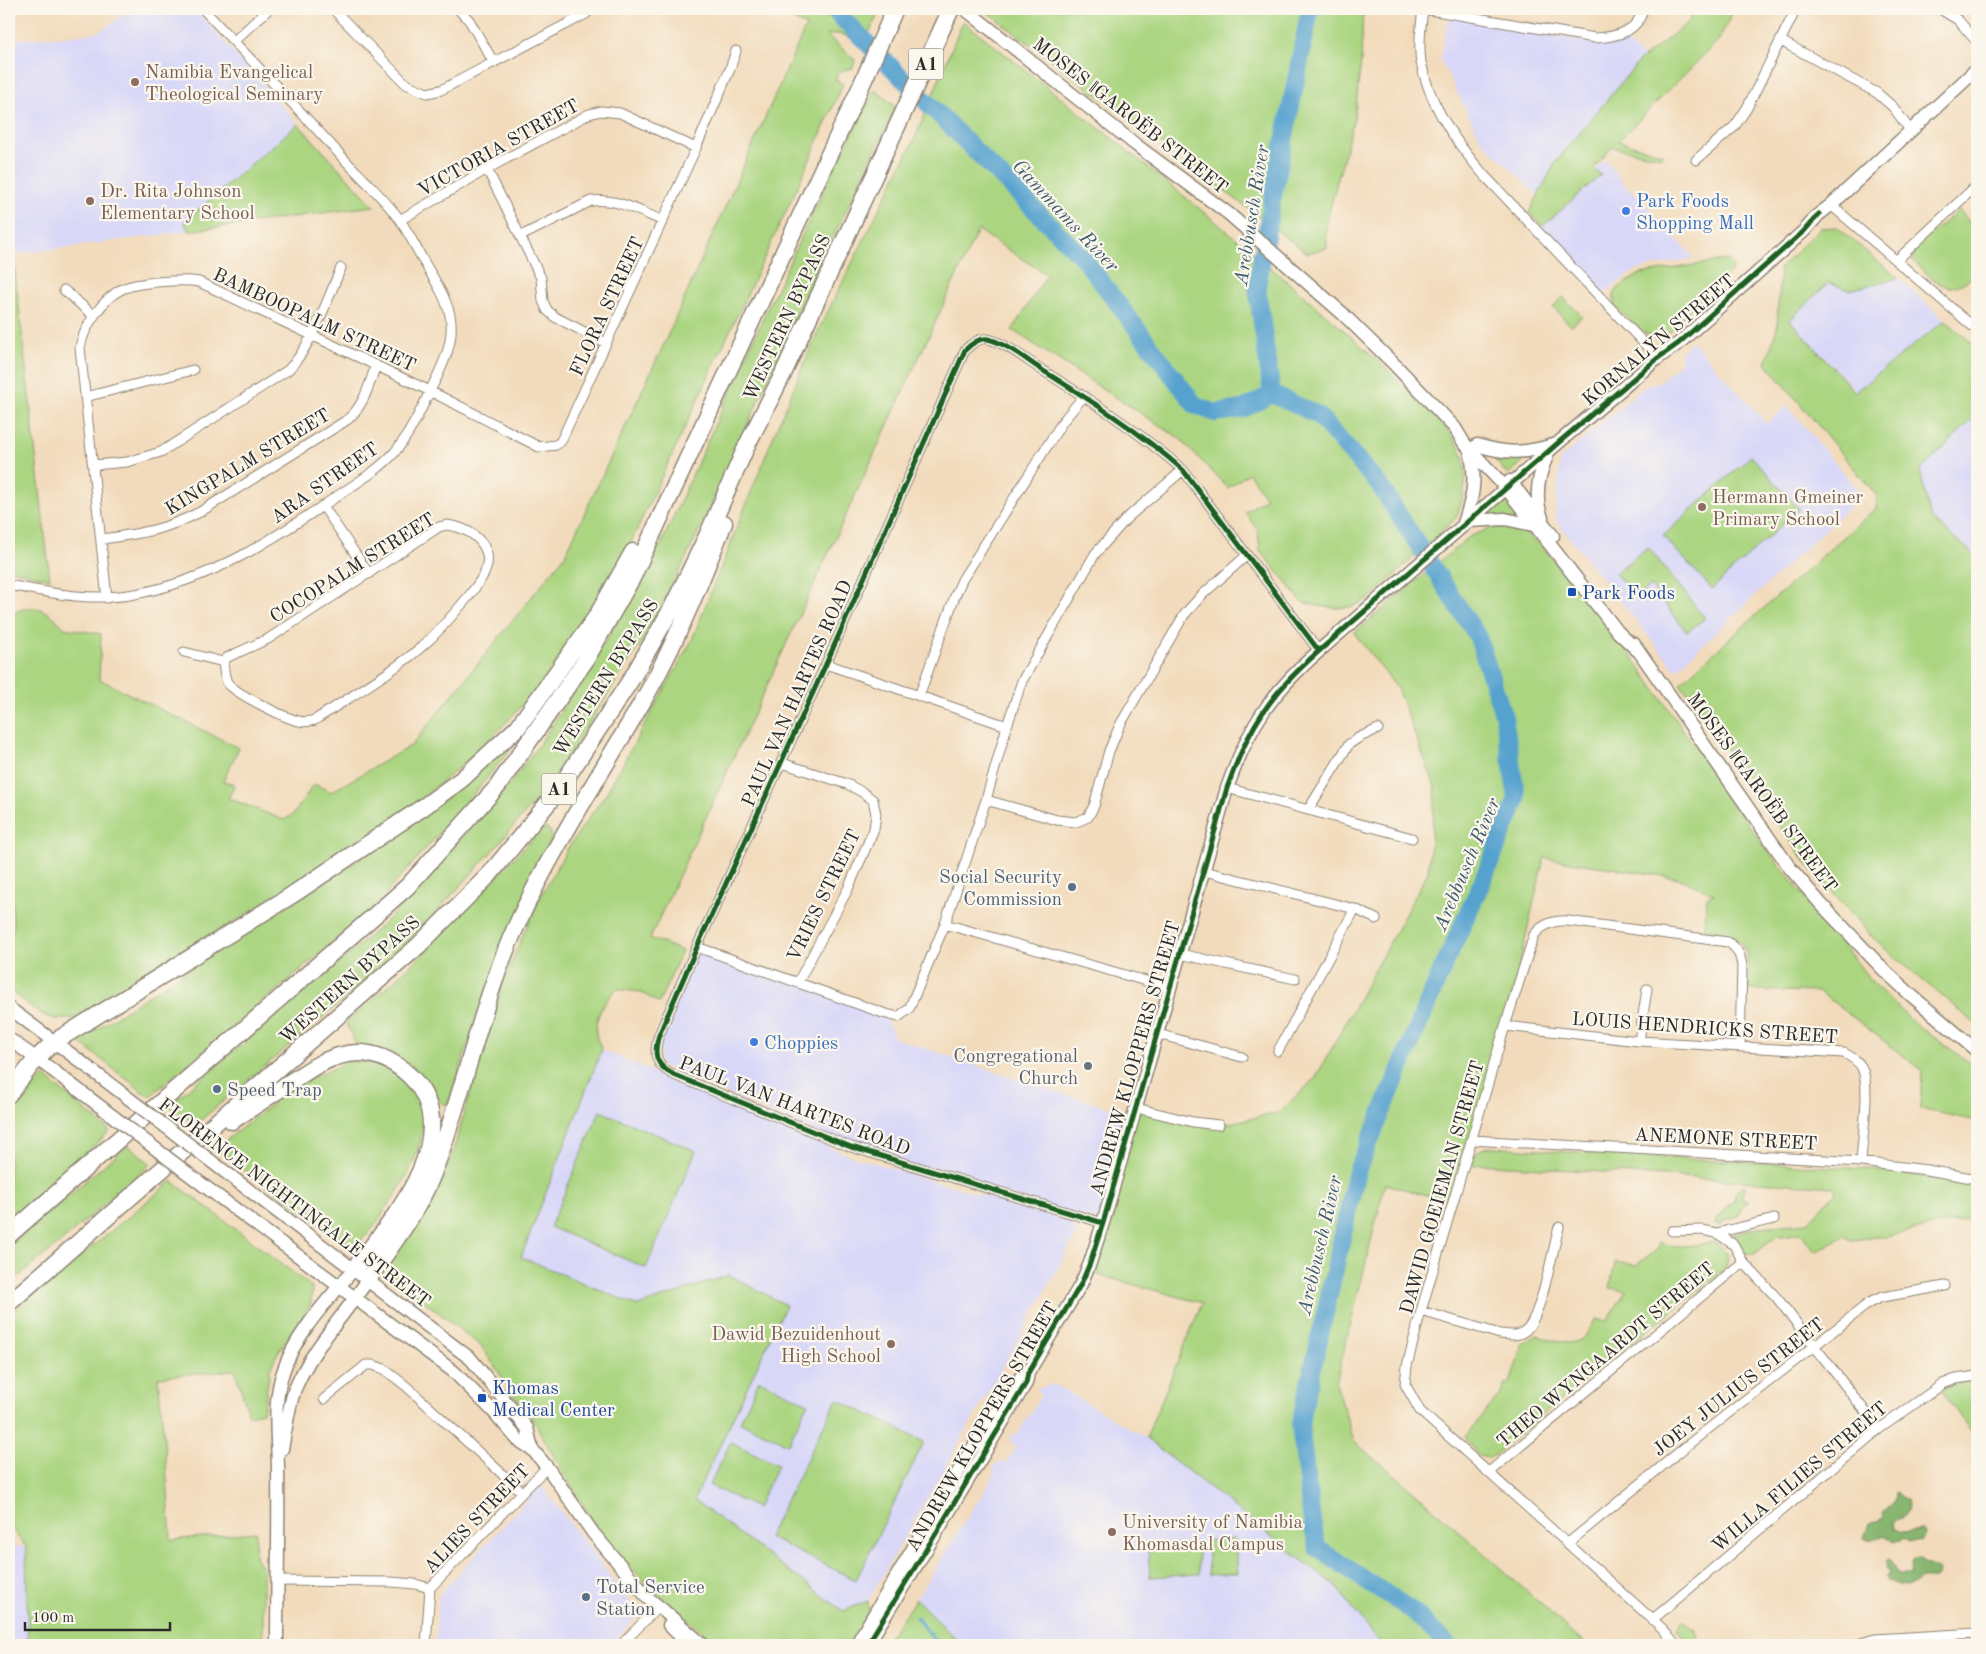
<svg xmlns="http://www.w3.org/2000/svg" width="1986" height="1654" font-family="'Old Standard TT',serif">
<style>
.built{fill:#d8d7f8}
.green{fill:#abd581;stroke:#6b8056}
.forest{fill:#88b66f;stroke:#5a704d}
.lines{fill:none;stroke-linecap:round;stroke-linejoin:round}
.stream{stroke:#57a2cf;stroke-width:3}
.river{stroke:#57a2cf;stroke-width:18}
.street-casing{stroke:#8e8374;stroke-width:11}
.secondary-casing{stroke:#8e8374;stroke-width:15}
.highway-casing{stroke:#8e8374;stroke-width:19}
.street{stroke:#fff;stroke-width:9}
.secondary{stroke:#fff;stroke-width:12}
.highway{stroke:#fff;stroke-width:16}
.secondary-bridge-casing{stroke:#8e8374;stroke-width:15;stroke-linecap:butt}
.secondary-bridge{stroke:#fff;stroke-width:12}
.cycleway-casing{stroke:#fbf7ec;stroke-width:8}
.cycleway{stroke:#1b5e20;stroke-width:5}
.education-dot{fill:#8d6e63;stroke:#fbf7ec;stroke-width:2}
.shop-dot{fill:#3f7fe0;stroke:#fbf7ec;stroke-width:2}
.transit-dot{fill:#1a4fb4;stroke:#fbf7ec;stroke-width:2}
.service-dot{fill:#5c6f8a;stroke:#fbf7ec;stroke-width:2}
.worship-dot{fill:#6b7280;stroke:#fbf7ec;stroke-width:2}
.labels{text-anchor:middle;stroke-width:4.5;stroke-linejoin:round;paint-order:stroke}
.shield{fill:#fbf7ec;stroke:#696865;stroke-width:1}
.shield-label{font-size:18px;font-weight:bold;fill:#2b2b2b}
.education-label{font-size:19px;fill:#785e54;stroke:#fbf7ec;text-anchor:start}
.street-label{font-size:19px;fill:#2b2b2b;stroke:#fbf7ec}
.shop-label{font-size:19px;fill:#366cbe;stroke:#fbf7ec;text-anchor:start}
.transit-label{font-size:19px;fill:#164399;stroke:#fbf7ec;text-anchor:start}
.service-label{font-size:19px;fill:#4e5e75;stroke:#fbf7ec;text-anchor:start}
.worship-label{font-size:19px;fill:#5b616d;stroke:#fbf7ec;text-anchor:end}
.water-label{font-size:20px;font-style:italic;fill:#3d5b6d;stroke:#fbf7ec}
</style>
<rect width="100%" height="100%" fill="#fbf7ec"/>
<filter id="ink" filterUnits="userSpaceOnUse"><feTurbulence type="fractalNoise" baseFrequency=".02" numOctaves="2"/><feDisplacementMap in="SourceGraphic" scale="10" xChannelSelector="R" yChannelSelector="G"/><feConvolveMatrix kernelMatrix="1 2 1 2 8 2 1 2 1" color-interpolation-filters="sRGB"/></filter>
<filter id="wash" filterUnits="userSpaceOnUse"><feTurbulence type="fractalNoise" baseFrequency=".0096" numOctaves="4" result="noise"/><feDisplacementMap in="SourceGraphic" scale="20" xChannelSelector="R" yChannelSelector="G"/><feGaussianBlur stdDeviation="1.12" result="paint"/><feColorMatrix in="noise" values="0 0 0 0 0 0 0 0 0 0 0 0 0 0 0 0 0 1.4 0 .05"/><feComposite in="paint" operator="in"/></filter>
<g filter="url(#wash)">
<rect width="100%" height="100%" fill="#f2dbbc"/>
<!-- built -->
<path class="built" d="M134 9H195L298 124 184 222 189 231 9 255V40L81 35 98 32Z
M1449 16 1595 43 1623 39 1644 58 1555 163 1538 195 1481 140 1440 59Z
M1605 159 1627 188 1638 196 1694 258 1636 270 1599 296 1538 232Z
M1898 278 1945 320 1856 391 1790 320 1828 283 1886 280Z
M1692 341 1766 423 1787 406 1862 495 1676 670 1555 520 1560 459 1647 385 1660 382 1681 362 1680 352Z
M1977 415V557L1931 518 1920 471Z
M697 947 883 1013 895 1038 1016 1079 1134 1116 1103 1223 851 1147 660 1065 659 1035Z
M602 1050 850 1156 1072 1222 1077 1233 1038 1305 868 1601 843 1611 694 1500 786 1304 729 1275 638 1306 521 1257Z
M1054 1384 1146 1438 1336 1587 1382 1645H962L916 1599 993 1477 994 1466 1001 1462 1005 1464 1014 1451 1016 1446 1012 1444 1010 1436 1018 1433 1038 1401 1041 1395 1037 1389Z
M541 1485 639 1614 610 1645H435L439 1596 453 1579Z
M9 1546 26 1547 28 1645H9Z"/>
<!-- green -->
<path class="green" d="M772 9H880L864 45C851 38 841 31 827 35L855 60 853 68 840 71 835 79 843 84 802 177 626 553 571 642 532 695 480 750 421 799 330 862 82 1016C48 1027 34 1009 9 989V928L14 930 9 868V617C31 599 48 609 64 628L101 634 99 679 239 748 223 781 235 785 228 798 284 820 294 814 314 784 331 792 412 745 564 557 663 346 806 26Z
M983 9H1363L1361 61 1355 114 1326 224 1327 248 1307 253Z
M1691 9H1734L1719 40 1618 141 1663 154 1661 157 1612 147 1594 168 1601 175 1543 226 1529 213 1555 163 1639 61 1689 22Z
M963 21C1087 119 1213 216 1332 320 1365 348 1396 377 1426 408 1437 419 1450 431 1458 445 1471 468 1465 495 1456 518L1370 598 1352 607 1336 608 1317 606 1302 602 1260 550 1258 531 1245 512 1266 498 1249 473 1228 488 1179 438 1012 330 1047 275 978 230 650 938 682 951 659 1003 640 992 616 989C600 1007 588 1027 602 1049L521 1257 638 1306 729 1275 786 1305 694 1500 843 1611 868 1601 869 1615 850 1645H718C682 1614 642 1584 612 1546 578 1504 553 1454 526 1407L516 1399 482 1347 402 1284 391 1272 390 1266 392 1258 414 1228 439 1185 453 1151 503 981 539 899 568 848 607 792 691 642 778 425 818 331 915 138Z
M875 90 896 107 812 281 716 495 674 583 651 628 549 785 494 849 411 940 381 968 195 1125 169 1105 319 980 383 924 407 900 513 780 538 746 578 686 624 611 663 540 770 303 834 168Z
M298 124 374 206 189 231 184 222Z
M1959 210 1973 226 1977 224V274C1970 279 1958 288 1948 287 1937 285 1919 267 1912 259 1914 244 1947 221 1959 210Z
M1837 227 1898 278 1850 290 1828 283 1790 320 1855 392 1945 320 1977 347V415L1920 471 1931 518 1977 557V1025L1879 944 1806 863 1680 683 1876 508 1877 496 1766 363 1777 328 1780 268 1820 228Z
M9 255H13L50 579 9 569Z
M1725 260 1729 261 1732 265 1733 270 1694 304 1670 332 1657 337 1646 334 1614 306V294L1618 288 1640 274Z
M1563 297 1582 316 1571 326 1553 307Z
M1489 453H1532L1508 475Z
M1751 456 1799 509 1712 589 1663 536Z
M1505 496 1527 521 1480 517Z
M1500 526 1519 529 1538 542 1590 603 1631 655 1760 841 1874 984 1914 1023 1977 1068V1123L1972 1120 1920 1109 1922 1070 1820 992 1749 990C1747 948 1750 936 1704 929L1707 897 1714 894 1678 878 1544 858 1505 1026 1453 1202 1385 1184 1336 1383 1354 1442 1401 1480 1587 1645H1382L1336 1587 1146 1438 1202 1303 1087 1272 1136 1108 1219 1125 1278 1113 1315 1079 1428 872 1436 789 1397 688 1354 633 1469 537 1486 530Z
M1648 547 1705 618 1687 632 1651 586 1635 598 1615 573Z
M517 733 520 738 466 803 374 907 323 951 149 1097 78 1041 398 835 471 778Z
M546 828 551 832V841L473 1031 448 1103 445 1105C434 1098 431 1088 423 1078 405 1055 383 1052 356 1045L346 1022C418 966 476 897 539 832Z
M349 1061C361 1062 372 1062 383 1066 408 1076 428 1107 422 1134 417 1161 403 1184 388 1206 378 1220 371 1234 357 1244L342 1240 215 1149 295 1086Z
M44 1076 110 1131 36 1200 9 1222V1112Z
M600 1111 696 1151 646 1268 550 1227Z
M128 1145 151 1164 56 1246 9 1284V1246Z
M1490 1147 1881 1170 1977 1186V1217L1886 1236 1852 1240 1844 1236 1815 1252 1801 1233 1776 1237 1753 1255 1745 1253 1733 1235 1757 1227 1807 1223 1836 1192 1834 1187 1478 1164 1474 1166 1471 1162C1476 1151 1479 1149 1490 1147Z
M172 1181 312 1287 311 1304 278 1352 270 1369 263 1412 249 1415 235 1370 158 1377 165 1449 171 1540 256 1532 255 1557 263 1569V1645H28L26 1547 9 1525V1315Z
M1742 1185 1746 1187 1740 1199 1749 1201 1742 1207 1738 1216 1723 1221 1722 1225H1718L1715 1223 1716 1218 1721 1216 1728 1205 1734 1201 1735 1194Z
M1659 1242C1677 1249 1695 1245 1714 1242 1727 1249 1731 1255 1725 1269L1591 1375 1495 1455 1488 1458 1479 1456 1465 1437 1502 1392 1504 1386 1510 1383 1522 1348 1521 1344 1527 1342 1537 1334C1550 1340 1574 1349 1585 1336 1589 1331 1592 1324 1596 1319L1607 1321 1626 1291 1610 1288 1615 1262 1636 1265 1658 1249Z
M759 1380 808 1403 788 1444 740 1422Z
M1977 1380V1440L1941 1390 1949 1385Z
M837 1399 924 1442 856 1580 768 1537Z
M731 1442 778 1465 757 1508 709 1485Z
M1235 1539 1238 1573 1209 1575 1207 1541Z
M1197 1543 1199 1574 1150 1577 1148 1547Z
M916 1599 962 1645H883Z
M1683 1621 1695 1630 1698 1638 1697 1642 1699 1645H1691L1677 1630 1680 1623Z"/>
<!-- forest -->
<path class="forest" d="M1895 1493 1906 1500C1909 1510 1904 1519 1893 1521L1894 1529 1902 1532 1922 1530 1925 1534 1921 1541 1915 1540 1909 1542 1903 1538 1902 1541 1894 1542 1884 1536C1875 1536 1873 1544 1864 1538L1869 1523 1880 1520 1884 1516 1883 1513 1894 1503Z
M1891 1559 1898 1574H1910L1911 1564 1913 1560 1919 1559 1925 1564 1937 1568 1938 1574 1934 1579H1920C1912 1590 1898 1586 1887 1580L1885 1576 1889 1574 1886 1564 1887 1560Z"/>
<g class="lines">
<!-- stream -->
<path class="stream" d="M916 1617 938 1645"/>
<!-- river -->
<path class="river" d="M833 9 1083 258 1195 405 1215 413 1243 409 1272 394
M1310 9 1272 202 1257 287 1272 394 1318 415 1380 486 1478 637 1504 717 1517 799 1482 882 1438 979 1357 1171 1300 1424 1311 1514 1317 1548 1411 1610 1448 1645"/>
</g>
</g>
<g filter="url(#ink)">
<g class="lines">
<defs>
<path id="street" d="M333 9 406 84 427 93 441 90 586 14 590 9
M458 9 469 20 494 63
M1423 9C1421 26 1418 45 1421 62 1429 105 1456 143 1484 175L1658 358
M1424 9 1595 38C1616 37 1638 32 1643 9
M1940 9 1958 20 1977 42
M234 41 269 9
M1781 41 1877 93 1893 107 1910 130
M1696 160 1735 126 1747 108 1796 9
M487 169 541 278 543 301 547 310 555 317 606 343
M1831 205 1977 330
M400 220 487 169 589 114 601 111 620 113 696 148
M521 236 591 201C617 198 639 211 663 221
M1896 261 1977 185
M64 290 94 316
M85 397 193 370
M94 465 127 462 161 452 288 370C311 348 328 298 341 268
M323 506 369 574
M447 525C461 527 475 533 483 545 495 564 481 580 469 596 456 611 443 627 428 641 397 670 351 696 315 720 310 721 305 723 299 721 287 719 232 692 227 682 224 676 224 669 223 662L228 657 268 639 439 527Z
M101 539C140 534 165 530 200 512L347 420C364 406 369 385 376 365
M9 585C51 593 92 602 135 594 212 580 272 540 336 497 356 483 378 471 394 453 411 433 421 409 433 385 444 363 455 340 450 315 446 298 436 282 427 267 418 252 410 235 400 220 385 199 362 178 344 159 298 108 250 59 203 9
M107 598 80 348C83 328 103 298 122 289 137 282 183 279 199 282L430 391 539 447 556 445 561 441 696 148 730 69 736 51
M184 652 223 662
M826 664 1007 726
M919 696 955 596 962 580 1063 421 1084 396
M782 763 847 784 862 792 873 800 876 814 874 829 848 889 798 982
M1227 788 1412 838
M986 800 1057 820 1076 822 1088 817 1094 806 1109 751 1120 725 1184 615 1202 595 1246 556
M1308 810 1349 744 1360 737 1378 729
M1204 871 1355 909 1376 919
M945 924 1171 988
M697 947 883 1013 898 1017 909 1009 945 924 986 800 1007 726 1022 681 1095 554 1127 518 1183 470
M1180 954 1295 979
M1505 1026 1639 1041 1844 1053C1851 1057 1858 1060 1862 1068 1871 1087 1862 1139 1861 1162
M1158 1034 1242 1057
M1639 1041 1647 989
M1278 1051 1355 909
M1136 1108 1193 1122 1219 1125
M1472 1140 1861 1162 1927 1170 1977 1179
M1103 1223 851 1147 674 1075C655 1065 653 1054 659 1035L697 947 826 664 965 350C971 344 980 337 988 339 1008 344 1025 359 1042 370 1090 400 1140 432 1183 470L1319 651
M1672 1231 1702 1230 1717 1233 1734 1245 1743 1262 1777 1298 1879 1429
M1717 1233 1774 1219
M1421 1311 1500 1334C1509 1335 1518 1337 1526 1330 1541 1317 1553 1249 1559 1227
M324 1399 366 1365H373L384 1369 406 1386 522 1492
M1489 1472 1743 1262
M1567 1544 1689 1444 1869 1303 1882 1297 1945 1286
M277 1581 391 1582 415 1584 430 1588 547 1467
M1652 1620 1879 1429 1943 1384 1956 1379 1977 1376
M426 1645 430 1588
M621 1645 659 1606
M1675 1645 1663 1629 1420 1411 1405 1384 1407 1366 1421 1311 1505 1026 1534 935C1543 924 1554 920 1568 921L1728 942C1738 949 1740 954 1742 966L1740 1046
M1854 1645 1875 1639 1977 1633"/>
<path id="secondary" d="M965 9 1136 145 1229 214 1342 313 1396 366 1455 428 1464 443 1506 488 1618 632 1637 650
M1814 218 1831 205 1977 69
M1477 445C1506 454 1524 454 1553 445
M1510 481 1553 536
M1542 518C1534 497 1538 476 1547 456
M1469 521 1505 519 1533 525
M1463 526C1473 497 1477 481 1470 450
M1634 644 1790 868 1821 904 1884 970 1912 996 1977 1051
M9 1008 68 1052
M9 1039 51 1069
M220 1168 471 1359 527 1428 532 1449
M203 1185 453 1371 494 1412 518 1440 532 1449 547 1467 593 1533 648 1598 664 1611 703 1645
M282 1449C286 1429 288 1408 295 1389 312 1348 343 1317 367 1281
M669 1625 689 1645
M277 1645C277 1587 279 1529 278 1471 278 1438 272 1404 283 1372 295 1334 328 1300 353 1270
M856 1645 970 1452 1021 1377
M867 1645 935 1535 1026 1383 1028 1373 1081 1284 1090 1263 1103 1223 1227 788C1249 726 1270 694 1319 651L1558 443 1658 358 1679 343 1804 231 1819 214"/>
<path id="highway" d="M9 1094 36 1059 54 1042 292 895 422 808 462 779 518 727 597 616 633 552
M232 1121C251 1108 270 1096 289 1083 305 1073 320 1061 339 1056 362 1049 384 1055 403 1070 474 1126 393 1221 353 1270
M9 1235 407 887 497 787 585 661 632 578 861 86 895 9
M367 1281C390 1247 416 1215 432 1176 465 1092 480 1003 519 920 556 841 605 768 648 692 678 638 701 581 724 523
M9 1303 418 946 490 874 557 792 632 678 672 608 708 534 747 445 782 376 951 9"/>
</defs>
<!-- street casing -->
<use href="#street" class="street-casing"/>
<!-- secondary casing -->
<use href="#secondary" class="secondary-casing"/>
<!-- highway casing -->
<use href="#highway" class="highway-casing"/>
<!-- street -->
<use href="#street" class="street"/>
<!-- secondary -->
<use href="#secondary" class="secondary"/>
<!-- highway -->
<use href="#highway" class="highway"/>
<defs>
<path id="secondary-bridge" d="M68 1052 220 1168
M51 1069 203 1185"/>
</defs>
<!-- secondary-bridge casing -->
<use href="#secondary-bridge" class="secondary-bridge-casing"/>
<!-- secondary-bridge -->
<use href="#secondary-bridge" class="secondary-bridge"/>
<defs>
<path id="cycleway" d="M1103 1223 851 1147 674 1075C655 1065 653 1054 659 1035L697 947 826 664 965 350C971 344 980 337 988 339 1008 344 1025 359 1042 370 1090 400 1140 432 1183 470L1319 651
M867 1645 935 1535 1026 1383 1028 1373 1081 1284 1090 1263 1103 1223 1227 788C1249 726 1270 694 1319 651L1558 443 1658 358 1679 343 1804 231 1819 214"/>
</defs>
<!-- cycleway casing -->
<use href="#cycleway" class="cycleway-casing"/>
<!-- cycleway -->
<use href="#cycleway" class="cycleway"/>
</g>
</g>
<!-- markers -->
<g class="education-dot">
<circle cx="135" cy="82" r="5"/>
<circle cx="90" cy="201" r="5"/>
<circle cx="1702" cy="507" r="5"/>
<circle cx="891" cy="1344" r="5"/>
<circle cx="1112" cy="1532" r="5"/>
</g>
<g class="shop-dot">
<circle cx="1626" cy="211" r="5"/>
<circle cx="754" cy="1042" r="5"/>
</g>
<g class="transit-dot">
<rect x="1567" y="587" width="10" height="10" rx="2.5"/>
<rect x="477" y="1393" width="10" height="10" rx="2.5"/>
</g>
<g class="service-dot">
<circle cx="1072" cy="887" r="5"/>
<circle cx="217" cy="1089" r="5"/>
<circle cx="586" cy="1597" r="5"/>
</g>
<circle class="worship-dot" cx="1088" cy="1066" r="5"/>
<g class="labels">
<!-- shield labels -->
<g class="shield">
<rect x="908.5" y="48.5" width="35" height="31" rx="4"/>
<rect x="541.5" y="773.5" width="35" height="31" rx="4"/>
</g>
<g class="shield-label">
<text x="926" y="70">A1</text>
<text x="559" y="795">A1</text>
</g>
<!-- education labels -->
<g class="education-label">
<text x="145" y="78">Namibia Evangelical<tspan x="145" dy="22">Theological Seminary</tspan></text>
<text x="100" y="197">Dr. Rita Johnson<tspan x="100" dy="22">Elementary School</tspan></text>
<text x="1712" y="503">Hermann Gmeiner<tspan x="1712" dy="22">Primary School</tspan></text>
<text x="881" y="1340" text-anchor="end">Dawid Bezuidenhout<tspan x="881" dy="22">High School</tspan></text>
<text x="1122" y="1528">University of Namibia<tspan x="1122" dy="22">Khomasdal Campus</tspan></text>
</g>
<!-- street labels -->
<g class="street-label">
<text transform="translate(1131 115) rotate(38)" y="7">MOSES ǁGAROËB STREET</text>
<text transform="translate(498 147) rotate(-29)" y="7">VICTORIA STREET</text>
<text transform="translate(606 306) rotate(-65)" y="7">FLORA STREET</text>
<text transform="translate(786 317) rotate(-65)" y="7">WESTERN BYPASS</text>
<text transform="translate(315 319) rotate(25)" y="7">BAMBOOPALM STREET</text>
<text transform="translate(1658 339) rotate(-40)" y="7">KORNALYN STREET</text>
<text transform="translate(247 461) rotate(-31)" y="7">KINGPALM STREET</text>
<text transform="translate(324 482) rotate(-35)" y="7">ARA STREET</text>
<text transform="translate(352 567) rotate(-32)" y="7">COCOPALM STREET</text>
<text transform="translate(605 677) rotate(-58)" y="7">WESTERN BYPASS</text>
<text transform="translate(796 693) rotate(-66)" y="7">PAUL VAN HARTES ROAD</text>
<text transform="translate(1763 792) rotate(54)" y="7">MOSES ǁGAROËB STREET</text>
<text transform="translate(823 895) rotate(-64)" y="7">VRIES STREET</text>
<text transform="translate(349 979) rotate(-42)" y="7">WESTERN BYPASS</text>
<text transform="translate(1705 1027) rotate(4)" y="7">LOUIS HENDRICKS STREET</text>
<text transform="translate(1134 1058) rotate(-74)" y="7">ANDREW KLOPPERS STREET</text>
<text transform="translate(795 1105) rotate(21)" y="7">PAUL VAN HARTES ROAD</text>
<text transform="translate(1726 1138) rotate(3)" y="7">ANEMONE STREET</text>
<text transform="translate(1441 1187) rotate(-74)" y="7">DAWID GOEIEMAN STREET</text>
<text transform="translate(295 1202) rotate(37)" y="7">FLORENCE NIGHTINGALE STREET</text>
<text transform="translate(1605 1354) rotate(-40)" y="7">THEO WYNGAARDT STREET</text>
<text transform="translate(1738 1386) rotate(-38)" y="7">JOEY JULIUS STREET</text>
<text transform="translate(981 1426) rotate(-60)" y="7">ANDREW KLOPPERS STREET</text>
<text transform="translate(1799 1476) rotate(-40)" y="7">WILLA FILIES STREET</text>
<text transform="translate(476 1518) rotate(-46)" y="7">ALIES STREET</text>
</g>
<!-- shop labels -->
<g class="shop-label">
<text x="1636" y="207">Park Foods<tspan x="1636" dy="22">Shopping Mall</tspan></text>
<text x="764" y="1049">Choppies</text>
</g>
<!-- transit labels -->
<g class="transit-label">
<text x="1582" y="599">Park Foods</text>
<text x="492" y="1394">Khomas<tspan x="492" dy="22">Medical Center</tspan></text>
</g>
<!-- service labels -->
<g class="service-label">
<text x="1062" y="883" text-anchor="end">Social Security<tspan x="1062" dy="22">Commission</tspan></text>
<text x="227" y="1096">Speed Trap</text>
<text x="596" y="1593">Total Service<tspan x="596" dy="22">Station</tspan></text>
</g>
<!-- worship labels -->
<g class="worship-label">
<text x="1078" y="1062">Congregational<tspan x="1078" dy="22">Church</tspan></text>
</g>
<!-- water labels -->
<g class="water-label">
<text transform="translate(1066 215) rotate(47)" y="7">Gammams River</text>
<text transform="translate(1251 215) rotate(-81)" y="7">Arebbusch River</text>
<text transform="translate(1466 864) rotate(-67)" y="7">Arebbusch River</text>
<text transform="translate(1319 1245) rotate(-77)" y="7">Arebbusch River</text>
</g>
</g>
<!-- margin -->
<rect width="1986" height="1654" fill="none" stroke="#fbf7ec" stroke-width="30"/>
<!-- scale -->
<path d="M25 1622v8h145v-8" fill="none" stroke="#2b2b2b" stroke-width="2.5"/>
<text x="32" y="1622" font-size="15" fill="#2b2b2b" stroke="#fbf7ec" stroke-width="4" paint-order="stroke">100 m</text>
</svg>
